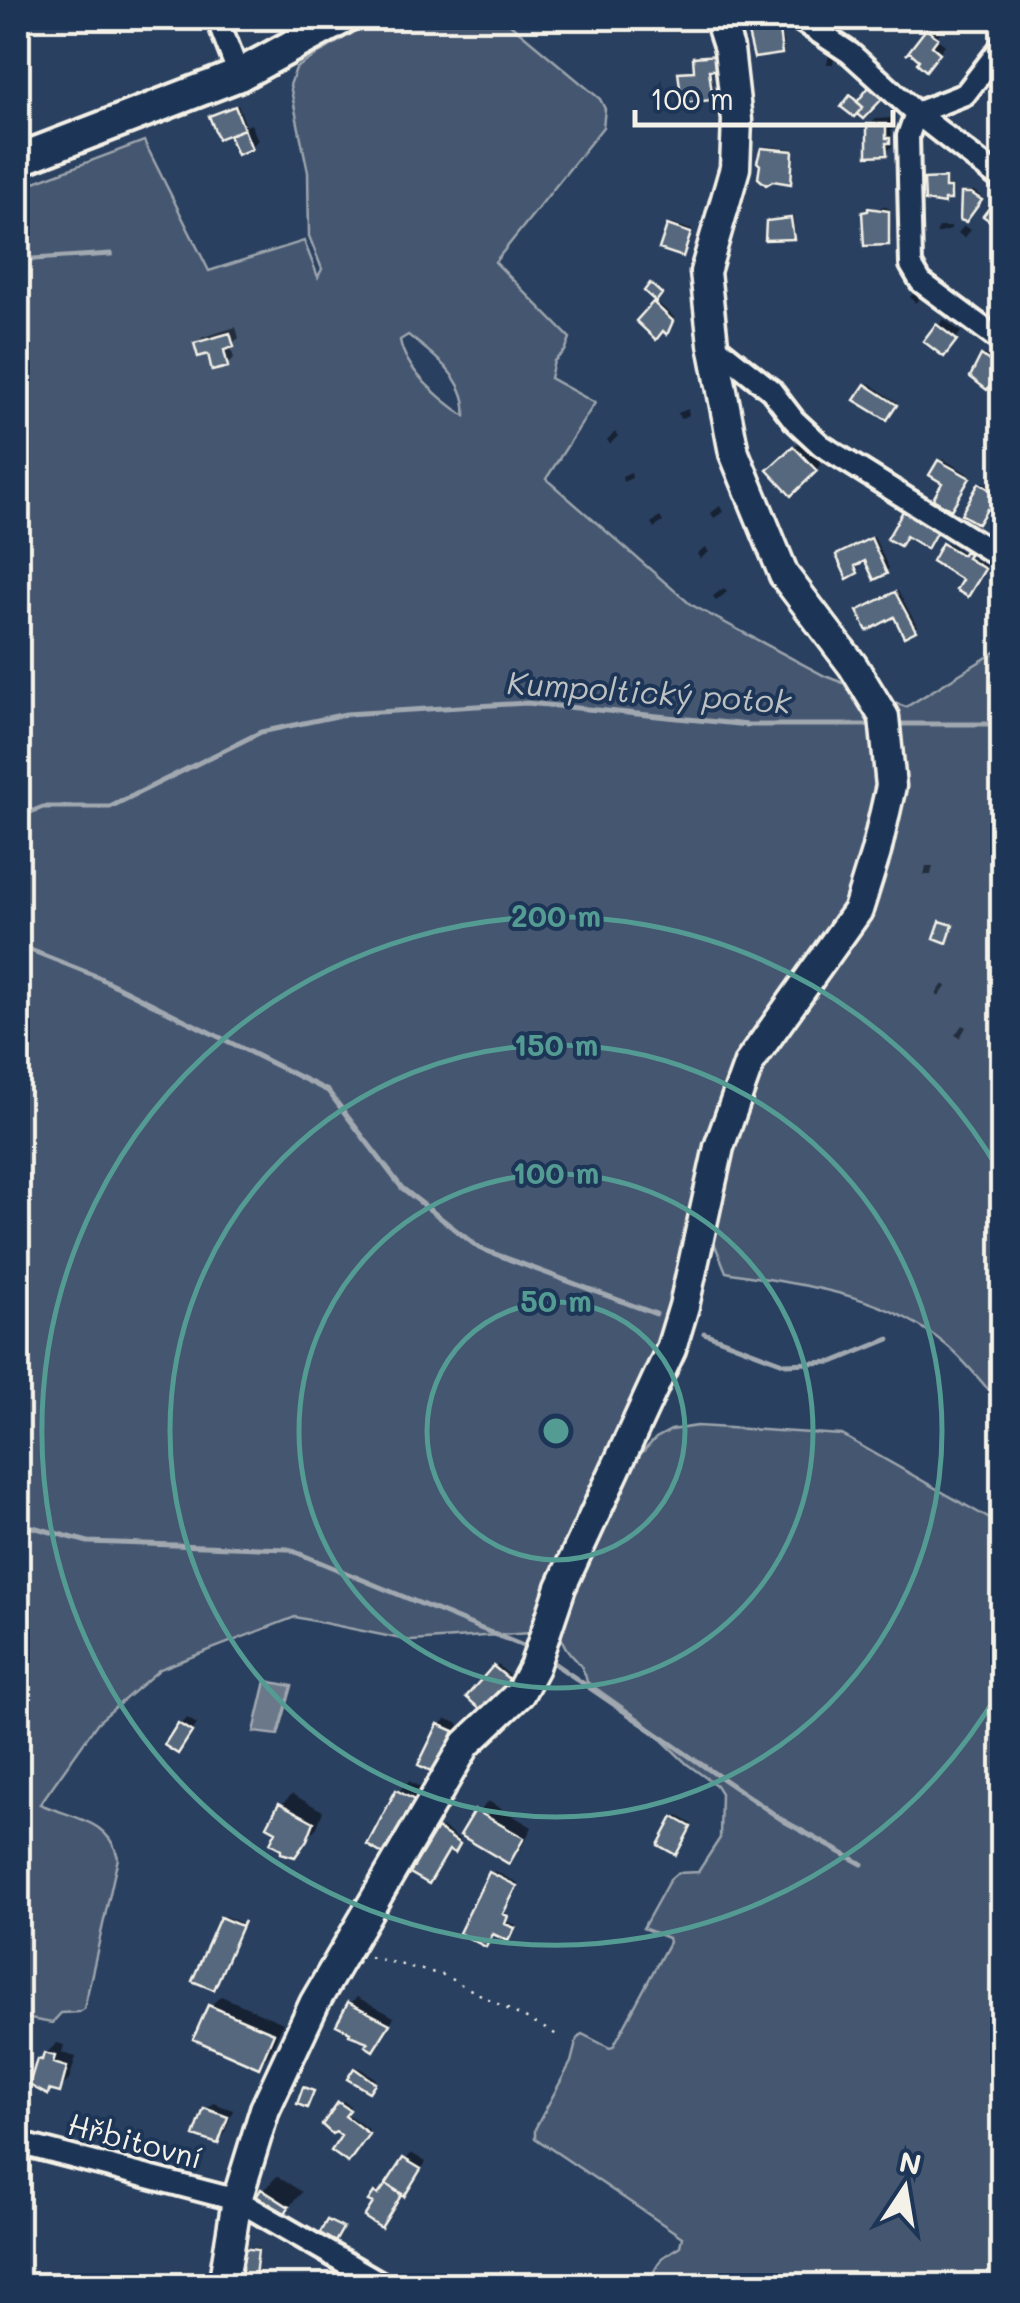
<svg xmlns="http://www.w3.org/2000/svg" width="1020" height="2303" font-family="Mali,sans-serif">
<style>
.green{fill:#445771;stroke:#9ca4ac;stroke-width:2.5;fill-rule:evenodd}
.water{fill:#6a788a;stroke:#a1a8b0;stroke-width:2.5}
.shadow{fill:#0007}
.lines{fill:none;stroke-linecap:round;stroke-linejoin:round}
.stream{stroke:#a1a8b0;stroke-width:5}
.building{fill:#56677d;stroke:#f4f1e8;stroke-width:2.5}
.street-casing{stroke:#f4f1e8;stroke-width:28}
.secondary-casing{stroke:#f4f1e8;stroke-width:35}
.primary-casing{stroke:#f4f1e8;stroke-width:38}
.path{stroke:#f4f1e8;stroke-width:2.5;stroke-dasharray:2.5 8;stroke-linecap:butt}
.street{stroke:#1d3557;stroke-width:20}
.secondary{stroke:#1d3557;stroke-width:28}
.primary{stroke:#1d3557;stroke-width:30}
.ring{fill:none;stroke:#549b93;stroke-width:5}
.labels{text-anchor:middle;stroke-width:8;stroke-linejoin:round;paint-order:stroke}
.street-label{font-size:30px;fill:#f4f1e8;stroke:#1d3557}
.water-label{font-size:32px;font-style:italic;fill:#bdc1c2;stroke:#1d3557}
.centre{fill:#549b93;stroke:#1d3557;stroke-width:5}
.ring-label{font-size:30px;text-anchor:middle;font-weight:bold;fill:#549b93;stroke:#1d3557;stroke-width:8;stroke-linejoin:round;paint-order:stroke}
</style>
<rect width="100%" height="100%" fill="#2a4060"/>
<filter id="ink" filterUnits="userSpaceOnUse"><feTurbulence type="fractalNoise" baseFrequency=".01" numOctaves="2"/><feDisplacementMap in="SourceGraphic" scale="20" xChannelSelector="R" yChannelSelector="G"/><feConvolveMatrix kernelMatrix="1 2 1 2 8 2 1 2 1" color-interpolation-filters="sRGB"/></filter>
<g filter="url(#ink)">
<!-- green -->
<path class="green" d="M376 18H503L600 99 605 109 603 127 495 262 570 338 565 351 554 361 550 378 595 403 546 479 690 604 825 676 906 707 1002 648V1406C984 1385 966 1361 945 1344 882 1292 803 1286 726 1272L715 1245 636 1459 656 1438 671 1430 697 1426 842 1435 1002 1526V2285H646L662 2258 680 2246 682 2237 535 2138V2129L571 2062 577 2039 582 2034 610 2048 613 2047 669 1942 668 1938 643 1928 670 1879 677 1873 698 1872 720 1838 721 1793 716 1785 687 1764 641 1720 587 1682C583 1657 564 1658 560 1631L411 1641 295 1617 160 1669 98 1722 40 1804C71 1818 109 1819 118 1858L84 2009 79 2012 61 2013 52 2023 18 2017V188L144 141 209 271 304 241 318 277 322 269 309 236 308 172 290 85 296 68ZM408 335C433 354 469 381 465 416 440 399 405 370 400 340Z"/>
<!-- water -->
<path class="water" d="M266 1681 292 1686 278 1735 254 1732Z"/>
<!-- shadow -->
<path class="shadow" d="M780 20 784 49 781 52 752 26Z
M935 24 942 30 936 38 945 45 933 61 928 31Z
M830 50H835L833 64H827Z
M720 53 711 68 714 95 711 98 681 73 697 69 698 56Z
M238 105 246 126 251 124 258 140 251 147 232 136 240 128 215 114Z
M891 118 892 146 885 153 869 125 876 119Z
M766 146 794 149 790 181 764 149Z
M946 176 947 186H953V195L943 201 927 180Z
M966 191H974L982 197 968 216 964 194Z
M884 206 890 209 891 240 888 242 865 213Z
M793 216 795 234 793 236 768 222Z
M672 224 692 230 683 254 669 226Z
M964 226 971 230 964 238 958 233Z
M939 227H951V230L936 234Z
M918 289 923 295 915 303 910 297Z
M657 302 674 317 669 329 639 321Z
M944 319 961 332 950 347 938 326Z
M236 327 239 338 230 345 234 358 227 365 197 343 203 337Z
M985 354 1002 367 987 387 976 366Z
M869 383 897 402 889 415 867 386Z
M688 409 689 415 680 419 678 413Z
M615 432 618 436 610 444 607 440Z
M801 441 822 463 792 493 770 470Z
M943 459 970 475 953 504 946 483 932 474Z
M631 472 632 478 623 482 622 476Z
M984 482 1002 494 1001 515 987 507 981 485Z
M720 506 723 512 714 518 711 513Z
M907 510 938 528 930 543 907 533Z
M660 517 663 522 654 528 651 523Z
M874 537 889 569 875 577 866 558 856 562 859 569 857 571 841 553Z
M947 542 966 554 970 550 968 555 986 565 970 591 944 545Z
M706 548 709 552 700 559 697 554Z
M724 588 727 592 716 601 713 596Z
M898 591 917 626 914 629 895 614 863 609Z
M926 866H933L931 875H924Z
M943 984 947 986 939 996 936 994Z
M962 1025 966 1027 960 1038 955 1035Z
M498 1665 510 1676 482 1707 470 1696Z
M187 1718 197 1724 184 1744 180 1724Z
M447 1719 459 1724 445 1762 440 1725Z
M409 1781 427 1791 388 1854 398 1792Z
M292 1794 323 1811 317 1827 294 1854 279 1830 281 1805Z
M488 1801 532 1827 520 1850 509 1861 463 1834Z
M678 1816 692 1824 678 1850 675 1819Z
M442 1827 460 1840 457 1847H450L439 1830Z
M494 1871 518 1883 504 1912 509 1914 506 1921 516 1925 508 1938 491 1874Z
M225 1916 243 1924 216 1984 222 1918Z
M221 1996 283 2023 269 2055 259 2065 210 2006Z
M357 1997 394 2017 379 2041H371L350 2004Z
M57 2043 64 2045 62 2053 76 2057 69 2080 59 2090 39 2060Z
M358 2067 376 2079 371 2087 350 2078Z
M343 2101 350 2106 346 2113 369 2130 351 2158 340 2104Z
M213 2103 233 2110 224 2135 218 2141 206 2110Z
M411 2153 426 2162 411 2186 404 2193 376 2203V2194L378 2191 382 2194Z
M277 2176 302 2192 281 2216 263 2191Z
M240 2246 260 2248 255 2286 233 2285Z
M152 2273 167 2274 165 2286H145Z"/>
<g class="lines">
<!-- stream -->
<path class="stream" d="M18 260 111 254
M896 724H1002
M18 817 43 807H110L261 732 346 714 527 703 748 725H876
M18 945 96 976 328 1091 402 1188 479 1248 656 1314
M704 1333 786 1364 833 1362 889 1339
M18 1523 88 1542 288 1549 528 1648
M552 1662 784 1821 862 1864"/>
</g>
<!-- building -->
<path class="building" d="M778 21 782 54 754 58 748 33 750 25Z
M926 29 938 38 932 46 940 53 926 71 917 63 919 60 910 52 906 55Z
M718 55 720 70H709L713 100 682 103 678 72 694 71 693 57Z
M869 87 884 97 863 119 857 114 863 107 857 102Z
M850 95 863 107 854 117 841 107Z
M235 106 244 129 218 139 209 116Z
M867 124H886V138H890V143H886L887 155 867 156Z
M244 129 252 149 237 155 229 135Z
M761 148 793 151 791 184 773 181 766 185 758 178 760 165 757 162Z
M945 178V188H951V200H944V204L925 201 924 179Z
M961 193H971L982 200 966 222 960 220Z
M996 199 1002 205V230L983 216Z
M868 208 889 211V245L864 246 862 212 868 211Z
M791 218 794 239 765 240 766 221Z
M667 225 691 233 683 257 659 249Z
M650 283 662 294 656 302 644 291Z
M653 302 673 321 667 335 663 331 656 340 636 321Z
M936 324 957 340 944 357 923 341Z
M230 333 234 347 224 350 228 367 212 371 208 354 198 357 194 343Z
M981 355 1002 370 987 390 970 377Z
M865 384 897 405 887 420 854 400Z
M793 446 817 471 791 496 767 470Z
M938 460 970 478 951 510 933 499 942 483 929 475Z
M979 483 1002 497 1001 518 987 509 978 524 961 514Z
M903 511 922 522 925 518 931 521 928 525 937 531 927 549 906 536 900 546 887 539Z
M871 538 887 574 874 580 865 561 855 566 858 573 847 579 836 555Z
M942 543 962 555 965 551 970 554 967 558 985 569 968 597 956 590 962 580 932 561Z
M895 592 916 631 904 637 894 617 867 631 857 611Z
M940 921 953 925 947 943 934 938Z
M493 1666 510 1680 482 1711 466 1697Z
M178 1723 192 1732 178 1754 164 1745Z
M438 1724 454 1731 444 1754 449 1756 435 1773 418 1765Z
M396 1790 418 1802 388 1857 367 1845Z
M279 1803 314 1822 307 1840 295 1857 281 1853V1849L270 1843 276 1831 267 1826Z
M475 1810 524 1838 509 1864 460 1835Z
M673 1817 691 1827 676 1855 658 1845Z
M437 1828 460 1844 455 1853 449 1850 429 1884 410 1873Z
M489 1872 517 1886 503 1914 508 1916 505 1924 515 1928 508 1941 493 1934 486 1947 459 1933Z
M220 1917 241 1926 244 1921 214 1990 192 1981Z
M348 2002 390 2024 373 2051 365 2046 368 2042 349 2035 350 2032 336 2025Z
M208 2005 274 2033 259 2068 193 2039Z
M44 2053 55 2056 53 2063 67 2067 60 2093 49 2090 48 2095 29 2085 37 2059 42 2060Z
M354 2068 375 2083 369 2092 347 2079Z
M303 2087 314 2091 307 2108 297 2104Z
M338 2102 350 2110 345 2116 369 2134 348 2163 331 2151 341 2136 336 2132 332 2134 322 2125Z
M204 2108 228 2117 218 2144 194 2136Z
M403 2158 421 2169 404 2197 386 2184Z
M386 2184 402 2194 381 2228 364 2217 373 2203 368 2201 374 2192 378 2195Z
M261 2189 289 2207 281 2220 253 2202Z
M327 2220 343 2228 335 2242 319 2234Z
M235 2247 258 2250 254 2286H231Z"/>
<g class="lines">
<defs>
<path id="street" d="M217 18 239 75
M797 18 850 53 916 113 1002 180
M1002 46 965 94 916 113 908 136 911 265 921 282 1002 342
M713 344 771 390 794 420 821 445 992 552
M18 2143 237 2200 386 2286"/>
<path id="secondary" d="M223 2286 237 2200 265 2109 315 2002 466 1744 520 1693 534 1667 561 1587 671 1349 684 1306 719 1147 749 1063 858 910 876 852 891 786 884 717 853 666 784 575 734 453 713 344 705 272 735 168 737 120 729 49 719 18"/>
<path id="primary" d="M18 160 239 75 343 18"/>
</defs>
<!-- street casing -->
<use href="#street" class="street-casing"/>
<!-- secondary casing -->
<use href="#secondary" class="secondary-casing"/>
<!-- primary casing -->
<use href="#primary" class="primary-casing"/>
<!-- path -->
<path class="path" d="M370 1957 443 1975 561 2037"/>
<!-- street -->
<use href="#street" class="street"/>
<!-- secondary -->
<use href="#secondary" class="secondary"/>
<!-- primary -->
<use href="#primary" class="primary"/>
</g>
</g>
<!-- distance rings -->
<g class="ring">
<circle cx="556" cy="1431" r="129"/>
<circle cx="556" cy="1431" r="257"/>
<circle cx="556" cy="1431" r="386"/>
<path d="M1001 1688A514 514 0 1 1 1001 1174"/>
</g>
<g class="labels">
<!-- street labels -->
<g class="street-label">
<text transform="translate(135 2142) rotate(15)" y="10">Hřbitovní</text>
</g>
<!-- water labels -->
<g class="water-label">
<text transform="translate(649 693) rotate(4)" y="11">Kumpoltický potok</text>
</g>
</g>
<circle cx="556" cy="1431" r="15" class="centre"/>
<g class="ring-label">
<text x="556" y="927">200 m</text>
<text x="556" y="1056">150 m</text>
<text x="556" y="1184">100 m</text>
<text x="556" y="1312">50 m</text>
</g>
<!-- margin -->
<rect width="1020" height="2303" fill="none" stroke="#1d3557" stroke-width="60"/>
<rect x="30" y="30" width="960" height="2243" fill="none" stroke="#f4f1e8" stroke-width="4" filter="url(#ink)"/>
<!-- north arrow -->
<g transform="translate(905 2188) rotate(12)" stroke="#1d3557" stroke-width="8" paint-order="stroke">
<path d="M0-8L18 38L0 25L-18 38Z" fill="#f4f1e8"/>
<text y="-15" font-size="28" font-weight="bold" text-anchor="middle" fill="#f4f1e8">N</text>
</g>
<!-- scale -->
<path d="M635 110v15h258v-15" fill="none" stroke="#f4f1e8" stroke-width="5"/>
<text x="650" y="110" font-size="30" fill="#f4f1e8" stroke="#1d3557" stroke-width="8" paint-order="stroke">100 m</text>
</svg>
